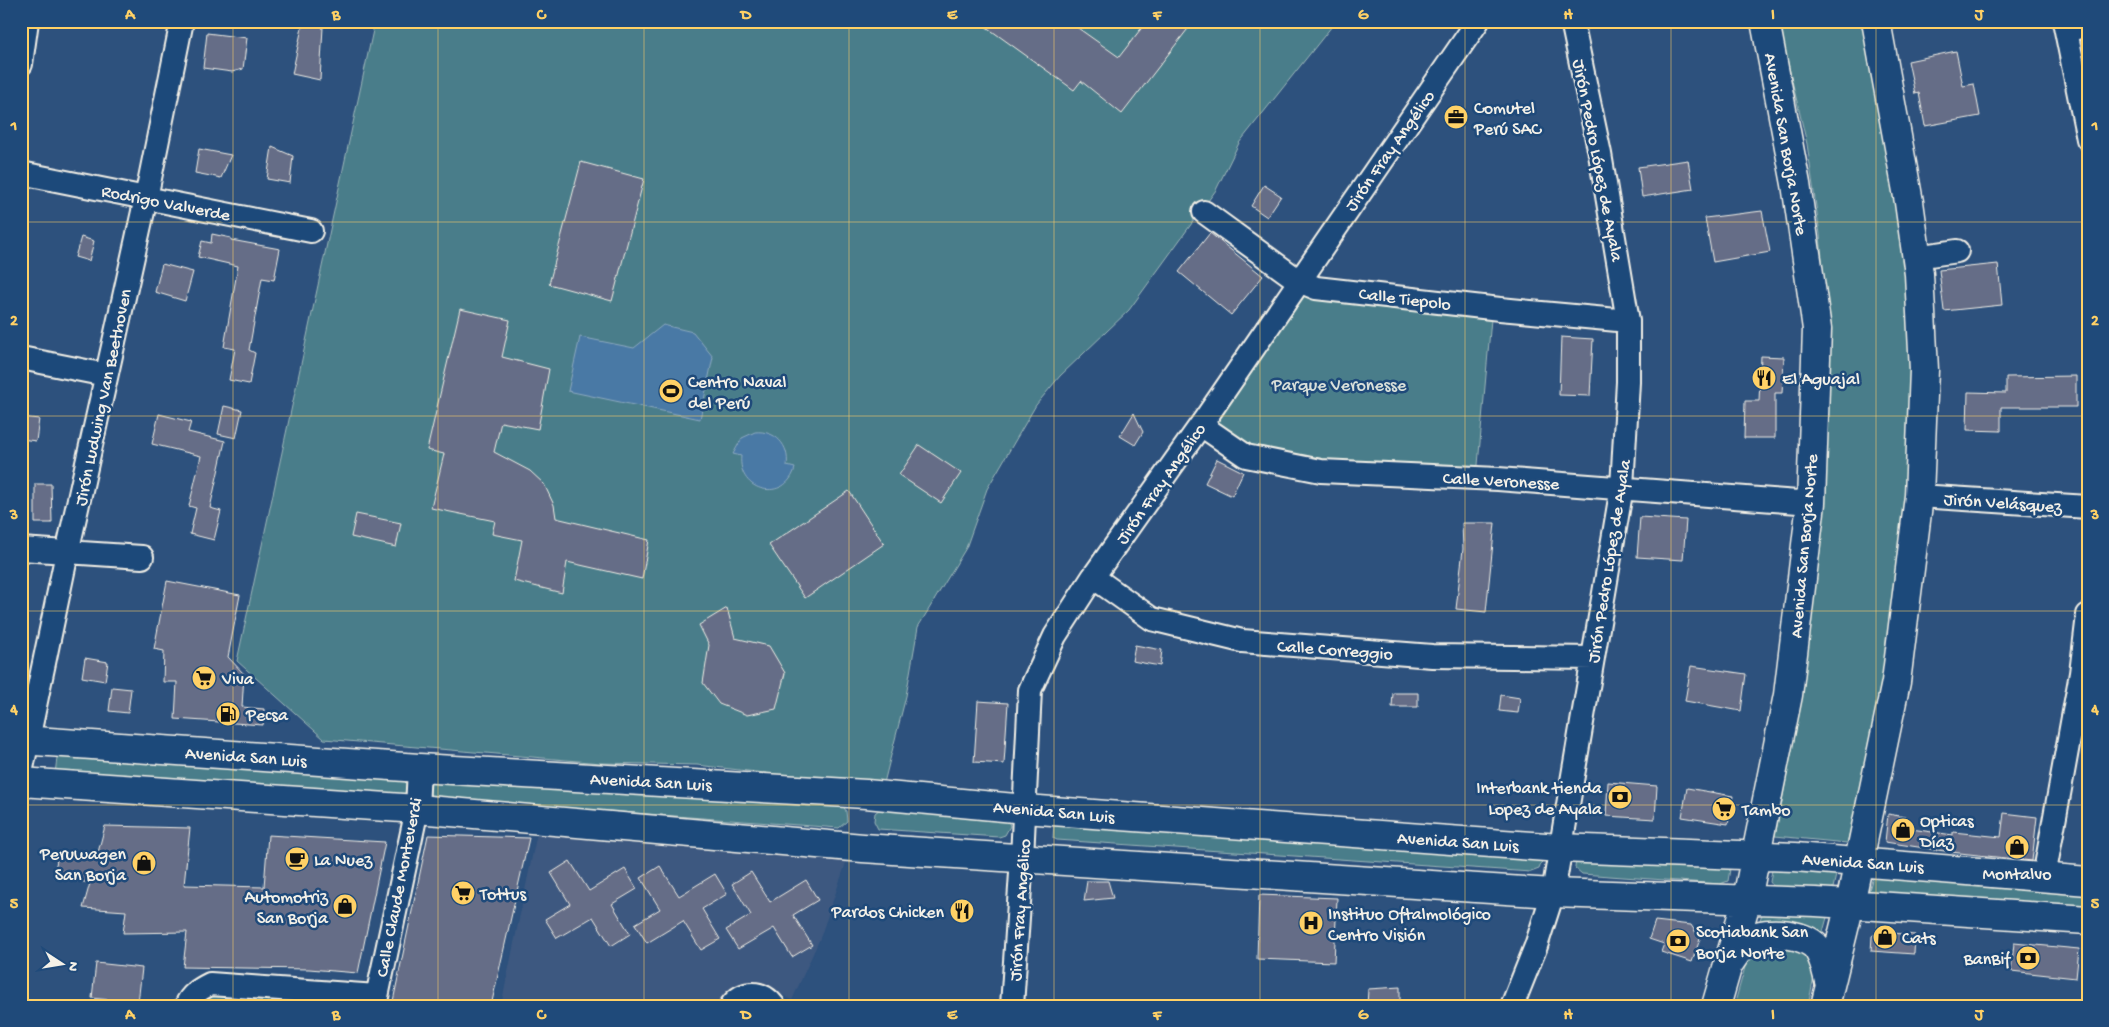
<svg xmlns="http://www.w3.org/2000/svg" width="2109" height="1027" font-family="'Gochi Hand',sans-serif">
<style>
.built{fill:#3e5980}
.green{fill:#487d8a;stroke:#9eb7b9}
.water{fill:#4879a5;stroke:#8da9c0}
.building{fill:#656d87;stroke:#f4f1e8}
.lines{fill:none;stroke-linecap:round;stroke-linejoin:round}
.street-casing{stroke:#f4f1e8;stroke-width:26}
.secondary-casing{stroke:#f4f1e8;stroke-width:31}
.street{stroke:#1f4a7a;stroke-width:22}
.secondary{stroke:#1f4a7a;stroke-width:28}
.grid{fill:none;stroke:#ffd166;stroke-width:1;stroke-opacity:0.55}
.labels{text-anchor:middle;stroke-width:5;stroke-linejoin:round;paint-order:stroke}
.poi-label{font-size:18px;fill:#f4f1e8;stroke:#1f4a7a;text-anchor:start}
.street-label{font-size:18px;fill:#f4f1e8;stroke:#1f4a7a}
.park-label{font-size:18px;fill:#dae0da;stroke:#1f4a7a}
.neatline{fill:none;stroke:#ffd166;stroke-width:2}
.grid-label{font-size:16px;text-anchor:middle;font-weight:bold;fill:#ffd166}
</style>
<rect width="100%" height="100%" fill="#2d517d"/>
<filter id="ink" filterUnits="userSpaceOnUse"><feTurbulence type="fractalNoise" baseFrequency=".02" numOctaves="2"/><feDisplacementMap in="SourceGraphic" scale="10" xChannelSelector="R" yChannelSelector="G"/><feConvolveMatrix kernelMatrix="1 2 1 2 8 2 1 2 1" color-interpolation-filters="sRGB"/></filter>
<g filter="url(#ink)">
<!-- built -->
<path class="built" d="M537 833 849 854 820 938 792 1000 767 986 752 983 738 985 726 996 721 1006H501Z"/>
<!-- green -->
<path class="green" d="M375 21H1336L1239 143 1216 190 1129 310 1060 376 1036 405 987 489 966 548 918 627 906 696 883 787 697 765 601 763 324 739 237 661Z
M1778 21H1862L1905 237 1915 357 1907 529 1867 766 1847 843 1775 836 1802 697 1810 604 1826 306 1820 234 1807 144Z
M1300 294 1314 299 1491 319 1477 476 1322 464 1249 451 1211 425Z
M58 750 408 779 404 798 55 774Z
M424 781 841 802 846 811 847 821 839 828 430 798 424 791Z
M885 805 1007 818 1010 826 1005 835 999 837 878 829 874 821 875 813Z
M1054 823 1537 853 1542 861 1539 869 1531 872 1057 840 1053 838Z
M1576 859 1725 862 1730 869 1728 881 1720 884 1582 874 1575 868Z
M1777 866 1832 870 1836 875 1833 888 1826 890 1773 886 1770 882 1772 870Z
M1873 877 2088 888V910L1880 896 1869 890Z
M1765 906 1828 914 1821 939 1757 928Z
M1773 941 1804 948 1816 966 1808 1006H1734L1749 953Z
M209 994 363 1006H198Z"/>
<!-- water -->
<path class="water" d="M663 325 693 332 713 357 700 419 568 391 580 337 634 348Z
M755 432C775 430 790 445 787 466L795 468C786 503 737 493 741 456L733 454 742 438Z"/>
<!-- building -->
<path class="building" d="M978 21H1068L1119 57 1147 21H1194L1122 114 1081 81 1074 90Z
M303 23 323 27 320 80 292 74Z
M207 33 247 38 243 69 232 72 203 68Z
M1956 51 1963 86 1974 84 1980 116 1925 126 1919 93 1915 94 1908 61Z
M272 147 293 156 290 183 267 179Z
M199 149 231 155 221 178 195 173Z
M1688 160 1693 189 1642 197 1638 167Z
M581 162 644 179 612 301 549 284Z
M1264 185 1281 196 1267 217 1251 206Z
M1762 211 1770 252 1713 262 1705 218Z
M1210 233 1263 276 1231 315 1179 272Z
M212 234 231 238V240L280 249 274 280 262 278 249 350 255 353 249 384 229 380 235 349 224 347 238 266 198 257 202 241 211 243Z
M81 237 94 241 89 261 75 257Z
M162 264 193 272 185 301 155 292Z
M1998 264 2002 305 1944 311 1939 270Z
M460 309 510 320 502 357 549 369 538 429 501 422 494 452 530 471 544 484 554 505 556 518 649 540 642 579 567 562 562 593 514 581 522 540 492 534 495 521 431 508 444 454 427 450Z
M1561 337 1593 339 1590 396 1559 395Z
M1761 356 1784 357 1782 393H1775V438H1744L1745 401H1759Z
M2076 376V407H2001V431L1967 430 1968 392 2006 393V377Z
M224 406 242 410 236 438 218 434Z
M1134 413 1143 432 1135 445 1120 436Z
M159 414 191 422 188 432 225 441 210 508 221 511 214 540 190 534 196 508 189 506 201 456 152 444Z
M21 417 39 419 36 441 21 439Z
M919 445 961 473 941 503 899 475Z
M1217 459 1243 472 1232 496 1205 483Z
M35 484H51L52 523H35Z
M849 491 884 544 805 598 769 545Z
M356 514 401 523 396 547 351 537Z
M1640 517 1686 520 1683 560 1637 557Z
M1462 523H1495L1486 612 1456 609 1463 549Z
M167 581 240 595 228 657 244 674 242 707 264 709 263 725 175 719 177 682H163L164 651 154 649Z
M727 608 735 638 769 646 785 673 776 709 747 715 719 704 703 683 709 645 699 625Z
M1135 645 1162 650 1160 666 1132 661Z
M85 658 108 662 105 681 82 677Z
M1691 666 1746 674 1741 711 1685 701Z
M112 687 131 689 128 713 109 711Z
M1393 693H1418V707H1392Z
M1501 695 1520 698 1518 713 1499 711Z
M978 701 1008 703 1004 764 974 762Z
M1608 782 1657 786 1655 819 1606 816Z
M1687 788 1733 796 1728 824 1682 817Z
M2004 813 2037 817 2032 861 1951 852 1885 842 1888 814 1905 817 1904 828 1953 835V832L2001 837Z
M105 826 190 828 184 885 264 887 268 835 385 842 358 973 309 969 183 967 187 932 123 933 126 911 83 908 90 883 54 877 58 853 96 860Z
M428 835 529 838 491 1006H392Z
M570 861 589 891 625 869 637 889 612 904 630 934 611 946 593 917 557 938 545 919 570 904 551 873Z
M660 866 679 896 715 874 727 894 702 909 720 939 701 950 683 921 647 943 635 924 660 909 641 878Z
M751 872 770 902 806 880 818 900 793 915 812 945 792 957 774 928 738 949 726 930 751 915 732 884Z
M1087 881H1108L1113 898 1084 901Z
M1259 895 1337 898 1334 962 1257 959Z
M1655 921 1691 925 1700 939 1692 962 1661 952 1664 944 1649 939Z
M1878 932 1915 935 1914 954 1871 951 1872 936Z
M2014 943 2079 949 2076 978 2011 971Z
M96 963 142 968 138 1003 92 998Z
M1400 987V1006H1367L1368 989Z"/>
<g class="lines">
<defs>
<path id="street" d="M2064 21 2088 139
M2065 26 2088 28
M21 64 27 21
M21 173 311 231
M1204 212 1299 281 1316 288 1500 309 1628 321
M1916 257 1957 251
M21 358 106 375
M1201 425 1246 456 1321 471 1498 479 1811 503
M1919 496 2088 507
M21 549 142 557
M1093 577 1152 619 1242 641 1432 656 1593 658
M21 773 67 553 146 198 182 21
M2044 877 2081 673 2088 615
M186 1006C190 995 200 989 210 984L377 996
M375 1006 417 809 419 768
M731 1006C743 990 762 990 774 1006
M1012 1006 1022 858 1030 690 1055 636 1093 577 1205 419 1478 21
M1512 1006 1536 946 1553 893 1622 487 1628 382V321L1600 154 1572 21"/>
<path id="secondary" d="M21 740 419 768 866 794 1025 809 1560 848 1795 857 2088 881
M21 782 417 809 863 848 1553 893 1816 902 2088 920
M1730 962C1736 953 1741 945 1750 939 1766 929 1810 933 1819 951 1825 961 1827 974 1830 985
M1716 1006 1747 899 1788 695 1811 503 1817 329 1796 184 1765 21
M1825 1006 1850 904 1896 682 1919 496 1924 370 1919 274 1909 202 1876 21"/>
</defs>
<!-- street casing -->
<use href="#street" class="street-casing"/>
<!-- secondary casing -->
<use href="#secondary" class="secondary-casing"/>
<!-- street -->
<use href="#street" class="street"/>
<!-- secondary -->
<use href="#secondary" class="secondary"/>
</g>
</g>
<!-- grid -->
<path class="grid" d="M233 21V1006M438 21V1006M644 21V1006M849 21V1006M1054 21V1006M1260 21V1006M1465 21V1006M1671 21V1006M1876 21V1006M21 222H2088M21 416H2088M21 611H2088M21 805H2088"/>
<!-- icons -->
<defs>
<symbol id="office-disc" viewBox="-11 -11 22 22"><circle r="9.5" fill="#ffd166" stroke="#1f4a7a"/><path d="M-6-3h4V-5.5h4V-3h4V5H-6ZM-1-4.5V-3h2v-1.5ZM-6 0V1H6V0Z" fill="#111"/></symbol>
<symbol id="restaurant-disc" viewBox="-11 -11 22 22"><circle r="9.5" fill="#ffd166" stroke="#1f4a7a"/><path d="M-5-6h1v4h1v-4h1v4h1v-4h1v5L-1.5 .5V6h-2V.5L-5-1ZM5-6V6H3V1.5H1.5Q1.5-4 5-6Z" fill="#111"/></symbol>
<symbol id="stadium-disc" viewBox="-11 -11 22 22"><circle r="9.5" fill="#ffd166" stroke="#1f4a7a"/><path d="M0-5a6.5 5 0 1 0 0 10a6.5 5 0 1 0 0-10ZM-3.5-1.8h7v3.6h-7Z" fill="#111"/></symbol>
<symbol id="supermarket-disc" viewBox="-11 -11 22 22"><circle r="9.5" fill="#ffd166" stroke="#1f4a7a"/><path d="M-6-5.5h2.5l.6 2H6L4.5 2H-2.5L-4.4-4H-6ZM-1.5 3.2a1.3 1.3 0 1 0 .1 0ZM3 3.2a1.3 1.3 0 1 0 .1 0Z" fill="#111"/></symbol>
<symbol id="fuel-disc" viewBox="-11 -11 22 22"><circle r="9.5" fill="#ffd166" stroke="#1f4a7a"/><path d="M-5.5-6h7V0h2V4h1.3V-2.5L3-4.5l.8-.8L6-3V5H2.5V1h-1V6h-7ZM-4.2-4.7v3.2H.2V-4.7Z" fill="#111"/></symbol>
<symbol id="bank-disc" viewBox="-11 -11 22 22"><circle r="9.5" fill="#ffd166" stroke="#1f4a7a"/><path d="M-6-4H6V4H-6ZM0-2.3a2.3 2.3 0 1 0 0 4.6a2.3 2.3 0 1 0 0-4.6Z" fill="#111"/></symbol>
<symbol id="shop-disc" viewBox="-11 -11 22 22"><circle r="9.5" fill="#ffd166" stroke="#1f4a7a"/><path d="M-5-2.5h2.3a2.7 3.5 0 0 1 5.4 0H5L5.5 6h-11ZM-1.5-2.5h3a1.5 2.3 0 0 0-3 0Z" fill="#111"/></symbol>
<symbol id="cafe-disc" viewBox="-11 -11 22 22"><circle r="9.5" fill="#ffd166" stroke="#1f4a7a"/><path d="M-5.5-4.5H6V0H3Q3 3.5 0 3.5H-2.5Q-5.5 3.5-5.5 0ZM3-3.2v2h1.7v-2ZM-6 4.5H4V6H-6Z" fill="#111"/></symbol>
<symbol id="hospital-disc" viewBox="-11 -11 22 22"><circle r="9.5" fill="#ffd166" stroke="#1f4a7a"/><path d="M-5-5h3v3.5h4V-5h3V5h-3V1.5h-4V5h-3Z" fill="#111"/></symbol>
</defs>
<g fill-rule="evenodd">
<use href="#office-disc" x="1442" y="103" width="28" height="28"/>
<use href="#restaurant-disc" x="1750" y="364" width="28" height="28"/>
<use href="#stadium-disc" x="657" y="377" width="28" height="28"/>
<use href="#supermarket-disc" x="190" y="664" width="28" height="28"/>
<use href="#fuel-disc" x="214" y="700" width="28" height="28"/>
<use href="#bank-disc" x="1606" y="783" width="28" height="28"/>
<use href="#supermarket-disc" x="1710" y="795" width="28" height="28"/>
<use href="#shop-disc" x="1889" y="816" width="28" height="28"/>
<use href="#shop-disc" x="2003" y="833" width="28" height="28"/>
<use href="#cafe-disc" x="283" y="845" width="28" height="28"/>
<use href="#shop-disc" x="130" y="849" width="28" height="28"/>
<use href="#supermarket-disc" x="449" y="879" width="28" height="28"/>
<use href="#shop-disc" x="331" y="892" width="28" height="28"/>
<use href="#restaurant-disc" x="948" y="897" width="28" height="28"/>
<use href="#hospital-disc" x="1297" y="909" width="28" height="28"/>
<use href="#shop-disc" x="1871" y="923" width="28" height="28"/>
<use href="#bank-disc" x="1664" y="927" width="28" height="28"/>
<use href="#bank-disc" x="2014" y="944" width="28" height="28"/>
</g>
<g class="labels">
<!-- poi labels -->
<g class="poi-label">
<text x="1474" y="113">Comutel<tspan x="1474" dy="21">Perú SAC</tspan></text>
<text x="1782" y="384">El Aguajal</text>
<text x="688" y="387">Centro Naval<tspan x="688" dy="21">del Perú</tspan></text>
<text x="222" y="684">Viva</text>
<text x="246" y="720">Pecsa</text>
<text x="1602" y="793" text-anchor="end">Interbank tienda<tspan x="1602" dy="21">Lopez de Ayala</tspan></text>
<text x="1742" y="815">Tambo</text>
<text x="1920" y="826">Opticas<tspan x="1920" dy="21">Díaz</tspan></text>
<text x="126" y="859" text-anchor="end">Peruwagen<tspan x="126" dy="21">San Borja</tspan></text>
<text x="314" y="865">La Nuez</text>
<text x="2017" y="879" text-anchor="middle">Montalvo</text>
<text x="480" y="899">Tottus</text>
<text x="328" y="902" text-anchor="end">Automotriz<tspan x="328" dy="21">San Borja</tspan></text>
<text x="944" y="917" text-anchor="end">Pardos Chicken</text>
<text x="1328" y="919">Instituo Oftalmológico<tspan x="1328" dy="21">Centro Visión</tspan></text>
<text x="1696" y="937">Scotiabank San<tspan x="1696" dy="21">Borja Norte</tspan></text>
<text x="1902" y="943">Cats</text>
<text x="2010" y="964" text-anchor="end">BanBif</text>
</g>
<!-- street labels -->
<g class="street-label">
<text transform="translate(1787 144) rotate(80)" y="6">Avenida San Borja Norte</text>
<text transform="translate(1389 150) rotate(-55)" y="6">Jirón Fray Angélico</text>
<text transform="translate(1599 160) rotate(79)" y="6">Jirón Pedro López de Ayala</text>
<text transform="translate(166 202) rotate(11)" y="6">Rodrigo Valverde</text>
<text transform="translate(1405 298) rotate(7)" y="6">Calle Tiepolo</text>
<text transform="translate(102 397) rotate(-78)" y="6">Jirón Ludwing Van Beethoven</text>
<text transform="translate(1501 480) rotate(3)" y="6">Calle Veronesse</text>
<text transform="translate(1160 483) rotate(-55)" y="6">Jirón Fray Angélico</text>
<text transform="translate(2003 502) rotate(4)" y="6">Jirón Velásquez</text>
<text transform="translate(1803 546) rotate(-85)" y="6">Avenida San Borja Norte</text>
<text transform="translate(1608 561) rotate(-81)" y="6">Jirón Pedro López de Ayala</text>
<text transform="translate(1335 649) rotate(4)" y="6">Calle Correggio</text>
<text transform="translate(246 756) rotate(4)" y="6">Avenida San Luis</text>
<text transform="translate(651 781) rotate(3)" y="6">Avenida San Luis</text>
<text transform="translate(1054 811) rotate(5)" y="6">Avenida San Luis</text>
<text transform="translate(1458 841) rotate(4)" y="6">Avenida San Luis</text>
<text transform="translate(1863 862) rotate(4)" y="6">Avenida San Luis</text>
<text transform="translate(398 887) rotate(-79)" y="6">Calle Claude Monteverdi</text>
<text transform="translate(1019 910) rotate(-86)" y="6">Jirón Fray Angélico</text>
</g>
<!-- park labels -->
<g class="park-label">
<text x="1339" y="390">Parque Veronesse</text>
</g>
</g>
<!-- margin -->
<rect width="2109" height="1027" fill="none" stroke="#1f4a7a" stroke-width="55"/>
<!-- north arrow -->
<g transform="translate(62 964) rotate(102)" stroke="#1f4a7a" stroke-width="4" paint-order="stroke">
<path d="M0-4L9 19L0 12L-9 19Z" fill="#f4f1e8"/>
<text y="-8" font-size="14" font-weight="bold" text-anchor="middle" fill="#f4f1e8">N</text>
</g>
<rect x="28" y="28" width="2054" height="972" class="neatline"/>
<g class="grid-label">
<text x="130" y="19">A</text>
<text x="336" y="19">B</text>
<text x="541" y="19">C</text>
<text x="746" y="19">D</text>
<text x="952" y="19">E</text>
<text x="1157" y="19">F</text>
<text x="1363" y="19">G</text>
<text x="1568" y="19">H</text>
<text x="1773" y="19">I</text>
<text x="1979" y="19">J</text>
<text x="14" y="130">1</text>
<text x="2095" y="130">1</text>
<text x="14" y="325">2</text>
<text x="2095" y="325">2</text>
<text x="14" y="519">3</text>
<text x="2095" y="519">3</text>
<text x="14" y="714">4</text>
<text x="2095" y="714">4</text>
<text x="14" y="908">5</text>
<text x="2095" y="908">5</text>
<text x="130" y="1019">A</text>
<text x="336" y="1019">B</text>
<text x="541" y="1019">C</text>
<text x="746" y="1019">D</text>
<text x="952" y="1019">E</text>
<text x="1157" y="1019">F</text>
<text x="1363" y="1019">G</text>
<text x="1568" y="1019">H</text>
<text x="1773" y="1019">I</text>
<text x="1979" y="1019">J</text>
</g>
</svg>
